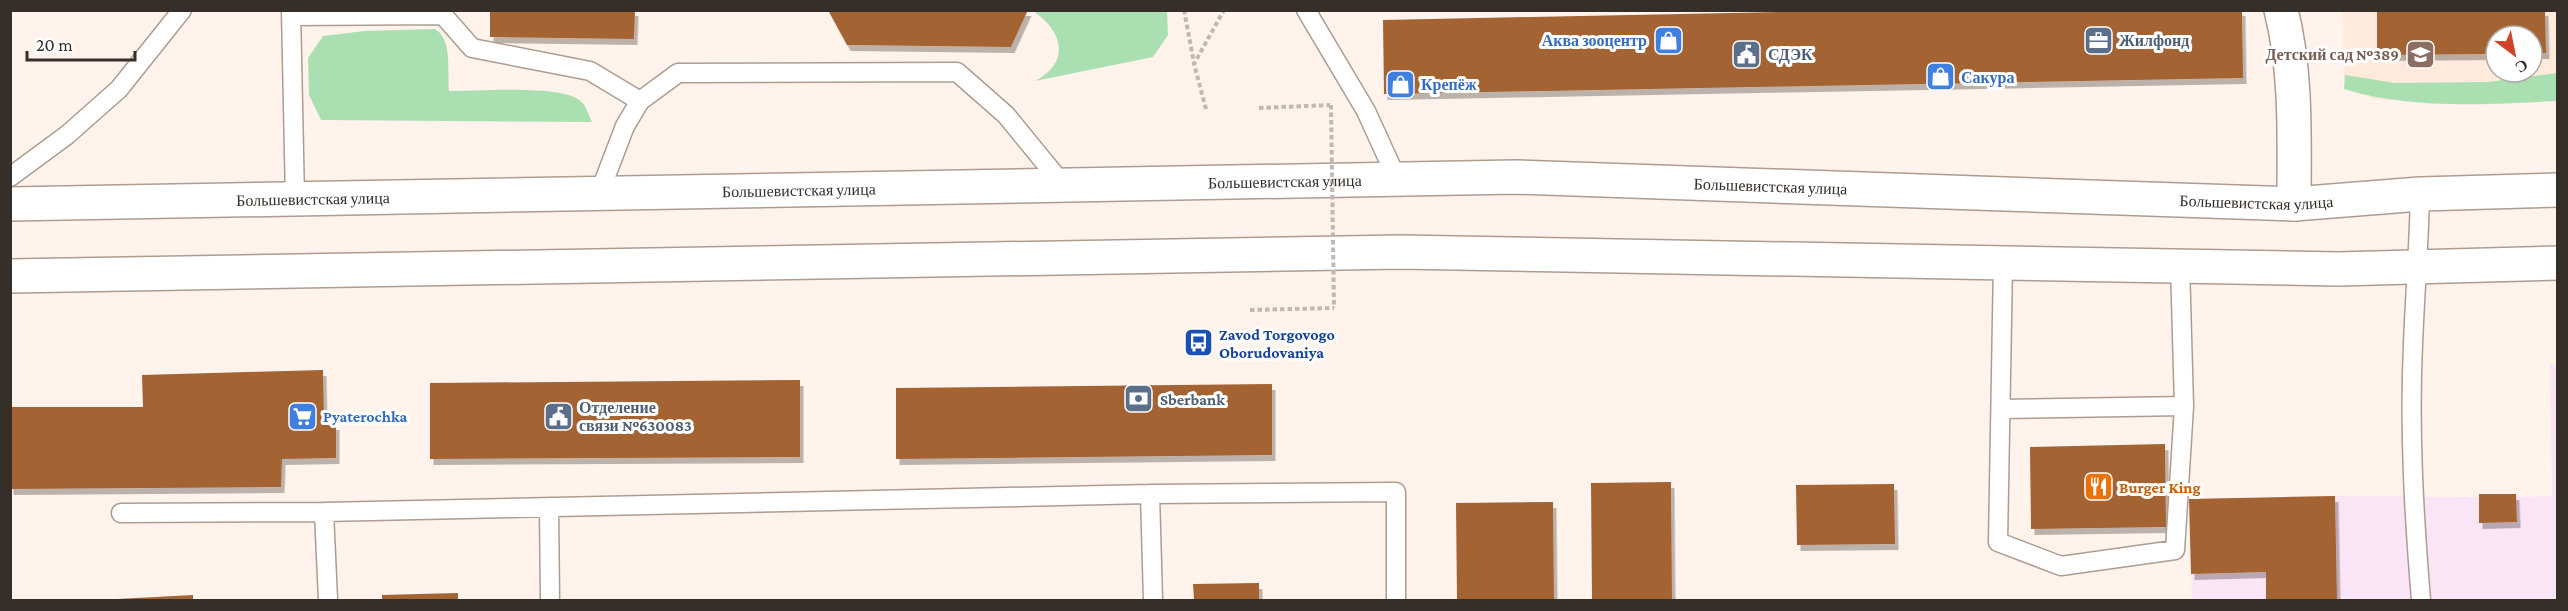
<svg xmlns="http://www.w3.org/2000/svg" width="2568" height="611" font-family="'Crimson Pro',serif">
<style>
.built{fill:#ffeadb;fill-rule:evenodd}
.industrial{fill:#f9e5f5}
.green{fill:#aadfb1}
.building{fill:#a46333;filter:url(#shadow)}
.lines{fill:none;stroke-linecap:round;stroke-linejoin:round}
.service-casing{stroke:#ae9c90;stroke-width:21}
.minor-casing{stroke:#ae9c90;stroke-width:36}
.trunk-casing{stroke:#ae9c90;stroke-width:36}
.path{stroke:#c2b8b0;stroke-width:4;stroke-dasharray:4.5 3;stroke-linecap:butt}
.service{stroke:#fff;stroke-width:18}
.minor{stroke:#fff;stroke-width:33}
.trunk{stroke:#fff;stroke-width:33}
.path-bridge{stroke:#c2b8b0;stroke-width:4;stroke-dasharray:4.5 3;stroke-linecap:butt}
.labels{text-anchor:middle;stroke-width:6;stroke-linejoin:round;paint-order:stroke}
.shop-label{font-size:16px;font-weight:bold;fill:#366cbe;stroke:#fff;text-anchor:start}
.service-label{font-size:16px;font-weight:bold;fill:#4e5e75;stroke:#fff;text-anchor:start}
.education-label{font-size:16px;font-weight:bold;fill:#785e54;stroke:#fff;text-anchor:end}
.street-label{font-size:16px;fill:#352e29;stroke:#fff}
.transit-label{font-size:16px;font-weight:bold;fill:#164399;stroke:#fff;text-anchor:start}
.food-label{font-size:16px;font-weight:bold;fill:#c56008;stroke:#fff;text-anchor:start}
</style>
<defs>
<filter id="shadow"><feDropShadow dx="3.5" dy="6" stdDeviation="0" flood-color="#0004"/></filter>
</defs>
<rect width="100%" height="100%" fill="#fff3eb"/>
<!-- built -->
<path class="built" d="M2343 11H2557V101L2479 105 2375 99 2344 89ZM2496 36H2532V72H2496Z"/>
<!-- industrial -->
<path class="industrial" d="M2550 365H2557V600H2192L2189 499 2335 496 2478 497 2479 494H2516L2517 497 2552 496Z"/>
<!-- green -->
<path class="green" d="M1033 11H1167L1168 35 1153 57 1035 81C1071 62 1063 31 1033 11Z
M435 29C453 40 447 71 449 91 477 91 556 85 578 99 586 104 588 114 592 122L321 120 309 95 308 58 323 36 364 31Z
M2557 73V101C2487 104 2412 110 2344 89L2345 75 2395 83 2488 82Z"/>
<!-- building -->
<path class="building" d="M490 10H635L634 39 490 37Z
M828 10H1028L1011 47 847 45Z
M1877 10H2242L2243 78 1384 94 1383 20Z
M2377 10H2545L2546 53H2532V36H2496V54L2377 55Z
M323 370 324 424H336V458L282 459 281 487 10 489V407H143L142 375Z
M800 380V457L430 459V383Z
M1272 384V455L896 459V388Z
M2165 444 2166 527 2031 529 2030 447Z
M1671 482 1672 600H1592L1591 483Z
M1894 484 1895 544 1797 545 1796 485Z
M2479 494H2516L2517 522 2479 523Z
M2335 496 2337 600H2266V572L2191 574 2189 499Z
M1553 502 1554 600H1457L1456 503Z
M1259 583V600H1194L1193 584Z
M458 593V600H382V595Z
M193 595V600H117V599Z"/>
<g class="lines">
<defs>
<path id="service" d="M291 10 295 200
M1306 10 1366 111 1397 179
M291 16 443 15 472 48 590 71 640 101
M10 177 67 135 119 89 182 10
M599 194 625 126 640 101 678 73 957 72 1006 115 1064 186
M2420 194C2419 244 2415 294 2413 344 2409 430 2414 515 2421 600
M2003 263 1998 542 2061 566 2175 550 2184 406 2180 265
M2001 409 2184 406
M549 507 550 600
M324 512 328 600
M121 513 324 512 1150 494
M1153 600 1150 494 1396 492V600"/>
<path id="minor" d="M2281 10C2297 72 2294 140 2294 204"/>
<g id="trunk">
<path id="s1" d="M10 204 1515 177 2294 204 2420 194 2558 190"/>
<path d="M10 276 1400 252 2338 269 2558 263"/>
</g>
</defs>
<!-- service casing -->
<use href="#service" class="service-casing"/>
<!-- minor casing -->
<use href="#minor" class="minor-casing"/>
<!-- trunk casing -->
<use href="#trunk" class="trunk-casing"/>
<!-- path -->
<path class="path" d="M1184 10 1194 63
M1259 108 1330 105
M1206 109 1194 64 1224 10
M1250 310 1334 308"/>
<!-- service -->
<use href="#service" class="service"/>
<!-- minor -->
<use href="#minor" class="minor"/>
<!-- trunk -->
<use href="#trunk" class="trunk"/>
<!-- path-bridge -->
<path class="path-bridge" d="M1331 105 1334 308"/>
</g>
<!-- icons -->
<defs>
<symbol id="shop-square" viewBox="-11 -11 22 22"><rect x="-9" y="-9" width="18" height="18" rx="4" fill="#3f7fe0" stroke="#fff"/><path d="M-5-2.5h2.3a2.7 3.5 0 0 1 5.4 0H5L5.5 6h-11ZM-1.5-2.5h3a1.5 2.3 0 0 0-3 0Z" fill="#fff"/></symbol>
<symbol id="office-square" viewBox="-11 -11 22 22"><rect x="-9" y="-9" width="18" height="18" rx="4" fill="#5c6f8a" stroke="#fff"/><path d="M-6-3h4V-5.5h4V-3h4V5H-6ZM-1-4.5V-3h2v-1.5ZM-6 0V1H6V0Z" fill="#fff"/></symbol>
<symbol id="civic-square" viewBox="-11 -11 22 22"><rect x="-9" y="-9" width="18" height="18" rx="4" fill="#5c6f8a" stroke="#fff"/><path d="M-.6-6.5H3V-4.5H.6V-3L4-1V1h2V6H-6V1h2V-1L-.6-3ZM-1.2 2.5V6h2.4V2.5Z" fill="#fff"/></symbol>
<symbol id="school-square" viewBox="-11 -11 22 22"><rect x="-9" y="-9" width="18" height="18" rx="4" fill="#8d6e63" stroke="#fff"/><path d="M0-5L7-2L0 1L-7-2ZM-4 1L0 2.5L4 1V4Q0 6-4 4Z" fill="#fff"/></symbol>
<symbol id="bus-square" viewBox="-11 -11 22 22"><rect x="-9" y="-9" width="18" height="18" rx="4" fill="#1a4fb4" stroke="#fff"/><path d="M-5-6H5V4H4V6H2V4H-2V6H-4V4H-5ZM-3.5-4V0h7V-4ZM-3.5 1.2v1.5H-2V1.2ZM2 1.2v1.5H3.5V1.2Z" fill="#fff"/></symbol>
<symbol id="bank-square" viewBox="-11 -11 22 22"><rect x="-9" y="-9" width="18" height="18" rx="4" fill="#5c6f8a" stroke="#fff"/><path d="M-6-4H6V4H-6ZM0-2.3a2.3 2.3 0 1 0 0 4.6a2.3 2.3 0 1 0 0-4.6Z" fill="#fff"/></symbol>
<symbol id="supermarket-square" viewBox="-11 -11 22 22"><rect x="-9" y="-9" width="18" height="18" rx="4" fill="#3f7fe0" stroke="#fff"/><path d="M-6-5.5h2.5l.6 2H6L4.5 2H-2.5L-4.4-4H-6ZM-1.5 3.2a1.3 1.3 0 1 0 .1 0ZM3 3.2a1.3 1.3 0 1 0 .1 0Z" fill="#fff"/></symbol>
<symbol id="restaurant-square" viewBox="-11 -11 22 22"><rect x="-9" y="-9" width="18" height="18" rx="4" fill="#e8710a" stroke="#fff"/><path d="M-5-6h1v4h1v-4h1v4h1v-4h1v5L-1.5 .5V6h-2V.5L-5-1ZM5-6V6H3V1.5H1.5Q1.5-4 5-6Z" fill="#fff"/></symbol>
</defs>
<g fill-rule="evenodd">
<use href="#shop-square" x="1652" y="24" width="33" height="33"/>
<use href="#office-square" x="2082" y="24" width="33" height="33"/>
<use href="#civic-square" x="1730" y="38" width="33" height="33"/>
<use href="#school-square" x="2404" y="38" width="33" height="33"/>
<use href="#shop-square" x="1924" y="60" width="33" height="33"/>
<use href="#shop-square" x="1384" y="68" width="33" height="33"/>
<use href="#bus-square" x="1182" y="326" width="33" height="33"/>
<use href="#bank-square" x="1122" y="382" width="33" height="33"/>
<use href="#supermarket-square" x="286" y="400" width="33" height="33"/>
<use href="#civic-square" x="542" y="400" width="33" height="33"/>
<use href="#restaurant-square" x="2082" y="470" width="33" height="33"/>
</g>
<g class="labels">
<!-- shop labels -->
<g class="shop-label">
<text x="1647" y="46" text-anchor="end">Аква зооцентр</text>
<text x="1961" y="83">Сакура</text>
<text x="1421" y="90">Крепёж</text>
<text x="323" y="422">Pyaterochka</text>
</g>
<!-- service labels -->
<g class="service-label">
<text x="2119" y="46">Жилфонд</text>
<text x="1768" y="60">СДЭК</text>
<text x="1160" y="405">Sberbank</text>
<text x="579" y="413">Отделение<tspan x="579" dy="18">связи №630083</tspan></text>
</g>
<!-- education labels -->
<g class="education-label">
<text x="2399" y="60">Детский сад №389</text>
</g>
<!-- street labels -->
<g class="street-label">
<text dy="6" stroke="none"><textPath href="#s1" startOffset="1275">Большевистская улица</textPath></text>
<text dy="6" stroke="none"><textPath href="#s1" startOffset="1761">Большевистская улица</textPath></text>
<text dy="6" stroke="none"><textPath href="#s1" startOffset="789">Большевистская улица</textPath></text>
<text dy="6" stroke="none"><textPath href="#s1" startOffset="303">Большевистская улица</textPath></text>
<text dy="6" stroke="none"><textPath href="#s1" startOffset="2247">Большевистская улица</textPath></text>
</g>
<!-- transit labels -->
<g class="transit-label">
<text x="1219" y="340">Zavod Torgovogo<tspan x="1219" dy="18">Oborudovaniya</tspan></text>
</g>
<!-- food labels -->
<g class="food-label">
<text x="2119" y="493">Burger King</text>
</g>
</g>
<!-- border -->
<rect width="2568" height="611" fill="none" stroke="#352e29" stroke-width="24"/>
<!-- north arrow -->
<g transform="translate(2514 54) rotate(148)"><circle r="28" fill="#ffffff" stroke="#aeaba9" stroke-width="1.5"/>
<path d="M0-4.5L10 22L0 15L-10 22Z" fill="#ce432b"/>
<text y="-9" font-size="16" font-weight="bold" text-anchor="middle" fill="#352e29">С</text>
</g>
<!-- scale -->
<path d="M27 51v9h108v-9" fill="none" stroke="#352e29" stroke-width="3"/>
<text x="36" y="51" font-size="18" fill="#352e29" stroke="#ffffff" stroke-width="4.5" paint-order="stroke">20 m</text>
</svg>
